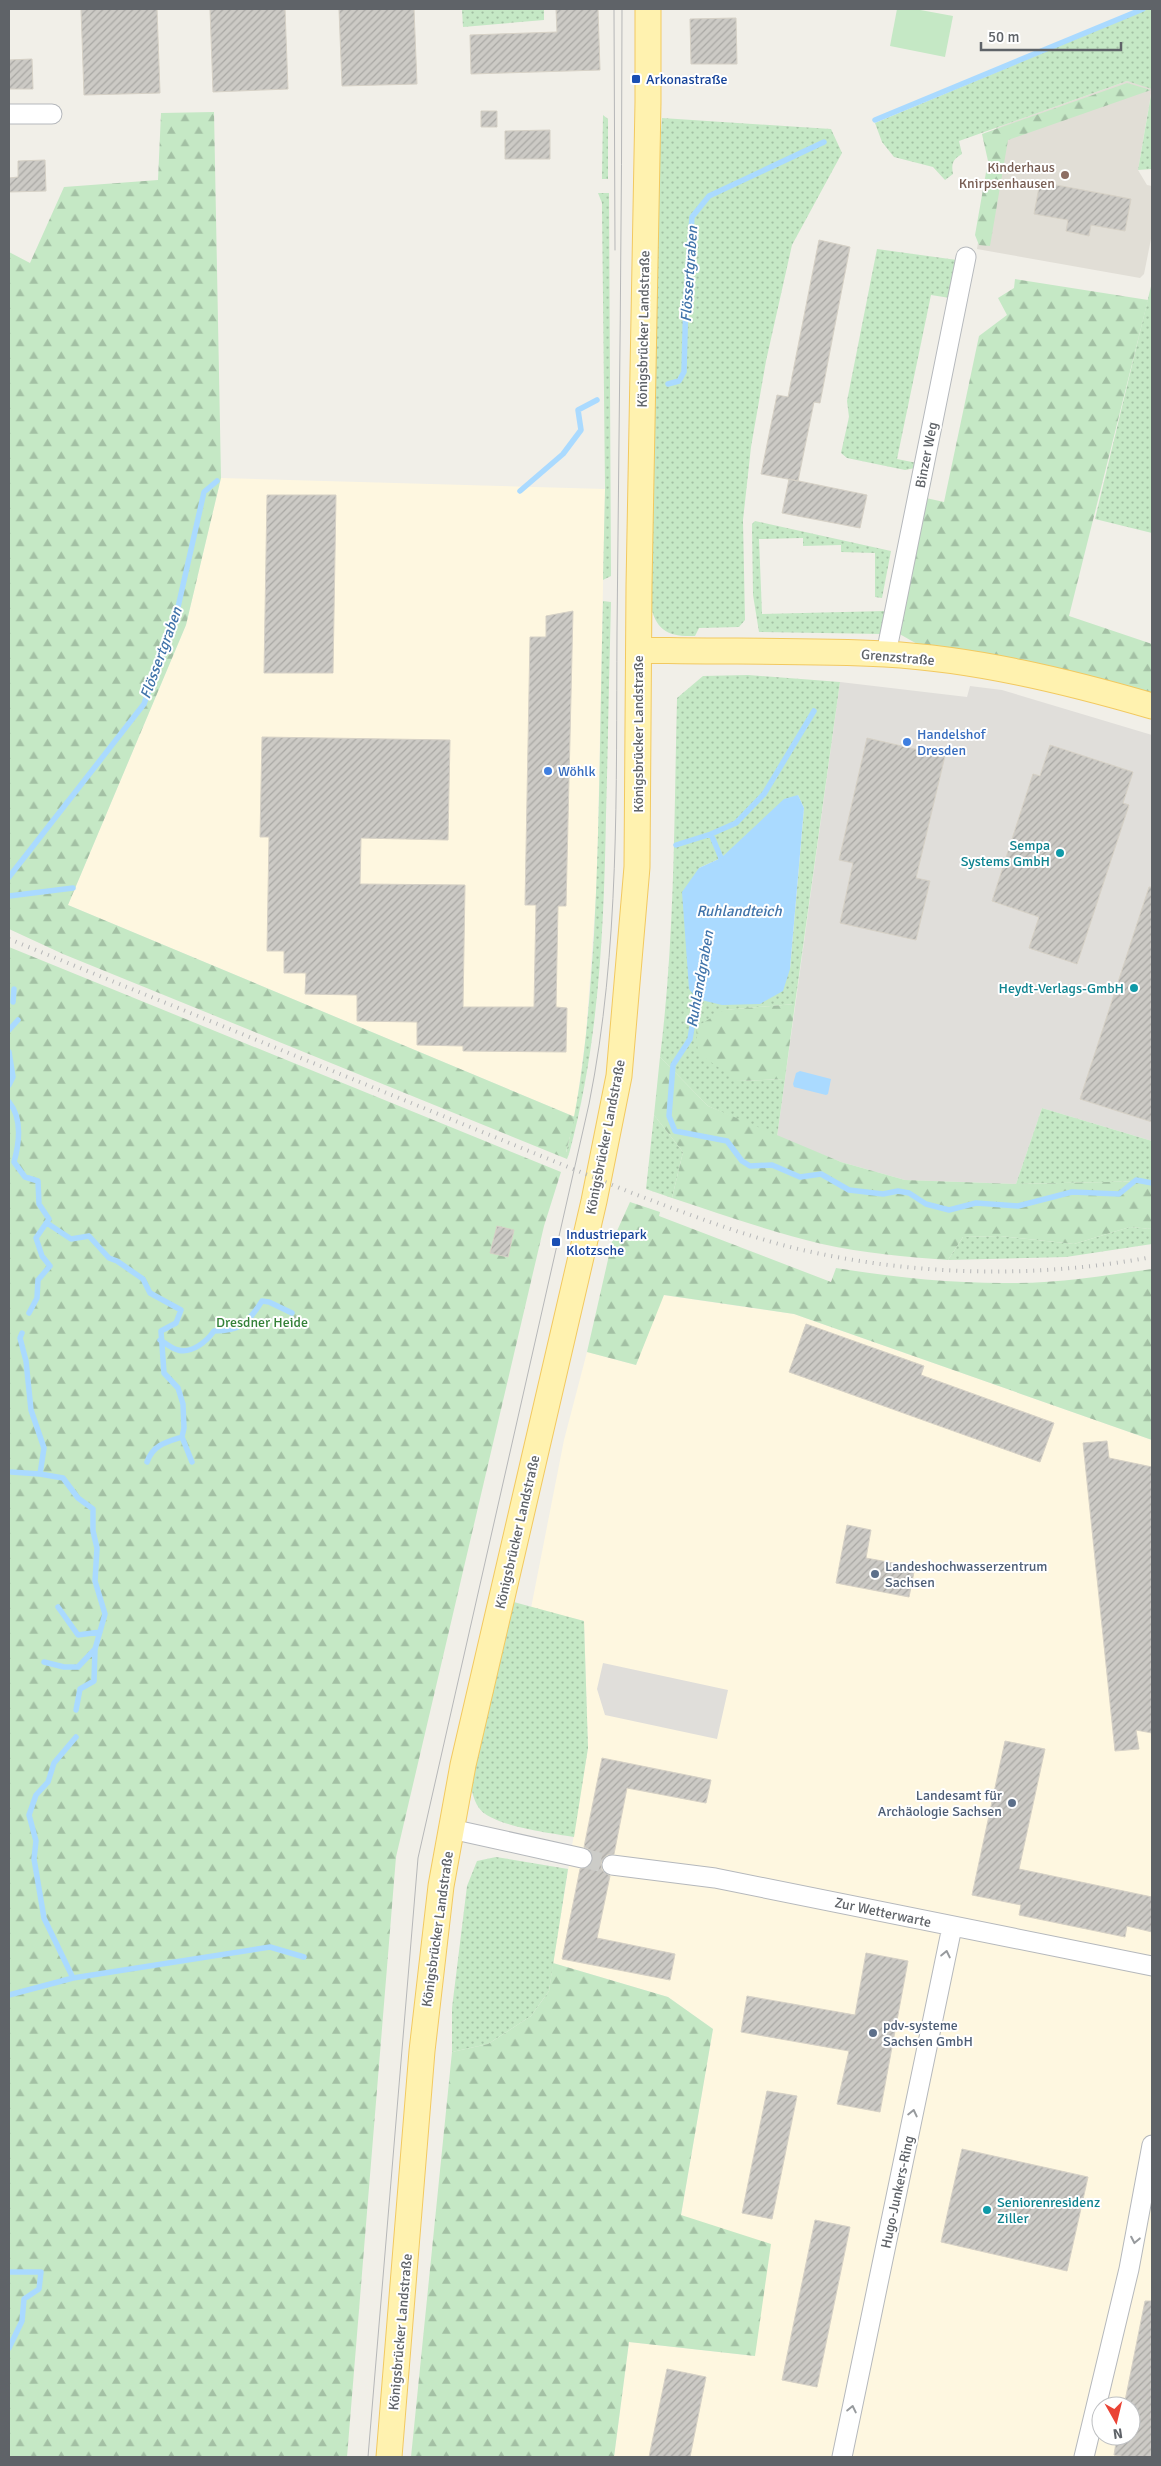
<svg xmlns="http://www.w3.org/2000/svg" width="1161" height="2466" font-family="Signika,sans-serif">
<style>
.commercial{fill:#fef7e0;fill-rule:evenodd}
.industrial{fill:#e0deda}
.education{fill:#e1ded6}
.green{fill:url(#green-dots);fill-rule:evenodd}
.forest{fill:url(#forest-firs)}
.pitch{fill:#c5e8c5}
.water{fill:#aadaff}
.lines{fill:none;stroke-linecap:round;stroke-linejoin:round}
.stream{stroke:#aadaff;stroke-width:5.5}
.building{fill:url(#building-hatch);stroke:#d6d1c6}
.minor-tunnel{stroke:#ccccc8;stroke-width:19;stroke-dasharray:19 9;stroke-linecap:butt}
.minor-casing{stroke:#b5b8bc;stroke-width:21}
.major-casing{stroke:#f2c960;stroke-width:27}
.minor{stroke:#fff;stroke-width:19}
.major{stroke:#fff2af;stroke-width:25}
.tram{stroke:#b6b7b8;stroke-width:1}
.rail{stroke:#b6b7b8;stroke-width:4;stroke-dasharray:1 6;stroke-linecap:butt}
.oneway{stroke:#979a9d}
.transit-dot{fill:#1a4fb4;stroke:#fff;stroke-width:2}
.education-dot{fill:#8d6e63;stroke:#fff;stroke-width:2}
.shop-dot{fill:#3f7fe0;stroke:#fff;stroke-width:2}
.culture-dot{fill:#0f9aa8;stroke:#fff;stroke-width:2}
.service-dot{fill:#5c6f8a;stroke:#fff;stroke-width:2}
.labels{text-anchor:middle;stroke-width:4;stroke-linejoin:round;paint-order:stroke}
.transit-label{font-size:14px;fill:#164399;stroke:#fff;text-anchor:start}
.education-label{font-size:14px;fill:#785e54;stroke:#fff;text-anchor:end}
.street-label{font-size:14px;fill:#5f6368;stroke:#fff}
.shop-label{font-size:14px;fill:#366cbe;stroke:#fff;text-anchor:start}
.culture-label{font-size:14px;fill:#0d838f;stroke:#fff;text-anchor:end}
.park-label{font-size:14px;fill:#348238;stroke:#fff}
.service-label{font-size:14px;fill:#4e5e75;stroke:#fff;text-anchor:start}
.water-label{font-size:15px;font-style:italic;fill:#4174aa;stroke:#fff}
</style>
<defs>
<pattern id="green-dots" width="8" height="8" patternUnits="userSpaceOnUse" patternTransform="scale(1.25)"><rect width="8" height="8" fill="#c5e8c5"/><path d="M2 2h.1M6 6h.1" fill="none" stroke="#a3c0a4" stroke-width="1.8" stroke-linecap="round"/></pattern>
<pattern id="forest-firs" width="22" height="20" patternUnits="userSpaceOnUse" patternTransform="scale(1.25)"><rect width="22" height="20" fill="#c5e8c5"/><path d="M5 1l3.5 6h-7zM16 11l3.5 6h-7z" fill="#a3c0a4"/></pattern>
<pattern id="building-hatch" width="6" height="6" patternUnits="userSpaceOnUse" patternTransform="scale(1.25)"><rect width="6" height="6" fill="#cccac5"/><path d="M-1 1l2-2M0 6l6-6M5 7l2-2" fill="none" stroke="#a9a8a4"/></pattern>
</defs>
<rect width="100%" height="100%" fill="#f1efe8"/>
<!-- commercial -->
<path class="commercial" d="M221 478 605 489 597 881 586 1034 575 1117 68 905 186 625Z
M663 1295 794 1314 1152 1440V2457H614L629 2342 755 2356 681 2215 713 2029 668 1997 553 1963 588 1748 584 1621 531 1608 564 1440 587 1352 636 1365ZM1101 2406H1131V2436H1101Z"/>
<!-- industrial -->
<path class="industrial" d="M840 682 967 697 970 686 1002 690 1152 735V1141L1042 1108 1016 1184 905 1180 841 1162 777 1137Z
M603 1663 728 1690 717 1739 605 1715 597 1689Z"/>
<!-- education -->
<path class="education" d="M1127 81 1152 88 1138 170 1147 185 1152 186V234L1144 274 1140 278 977 249 996 128Z"/>
<!-- green -->
<path class="green" d="M462 9H544V20L463 27Z
M1148 9H1152V169L1138 170 1152 89 1127 81 959 141 962 154C953 159 951 164 953 174L945 180 933 167 894 157 882 142 875 123Z
M603 115 608 119V179H602Z
M662 118 831 129 842 153 792 245 766 361 751 447 743 520 745 620 739 627 699 628 695 636C668 637 656 631 650 603L655 223Z
M598 193H609L611 576 603 580 605 489 602 203Z
M877 249 957 260 950 298 931 295 897 459 917 463 915 468 905 470 847 458 841 453 849 417 847 401Z
M1152 282V533L1095 519Z
M755 521 891 551 882 598 875 597V553L841 552V545L803 546V538L759 539 762 614 885 611 882 634 759 632 753 595 752 524Z
M603 601 611 602C609 673 608 744 606 815 604 929 599 1043 569 1154L566 1153C584 1081 589 1008 594 935 600 824 600 712 603 601Z
M748 675 840 682 795 1004 724 1010 738 1081 785 1079 777 1137 708 1106 660 1057C675 938 674 817 677 698L703 676ZM798 795 804 808 790 969 699 868 721 858Z
M1042 1108 1152 1141V1181L1016 1184Z
M654 1115 683 1152 672 1198 646 1189Z
M1130 1227 1152 1229V1244L1066 1257 948 1260 963 1237 1000 1236 1074 1244Z
M510 1601 584 1621 588 1748 574 1837C551 1833 491 1826 479 1808 471 1796 471 1784 470 1770Z
M496 1857 568 1869 549 1991 531 2016 488 2044 452 2052V2008L467 1886 477 1861Z"/>
<!-- forest -->
<path class="forest" d="M1127 83 1151 90 1008 140 990 246 979 245 975 235 988 161 982 134Z
M214 112 221 478 186 625 68 905 575 1117 566 1152 569 1154 567 1159 63 954 9 929V252L30 263 64 187 158 180 161 113Z
M1015 279 1148 300 1069 616 1152 644V706L949 662 896 632 926 498 944 502 979 336 1007 315 998 298 1014 288Z
M9 947 561 1172 544 1226 396 1857 347 2457H9Z
M795 1004 785 1079 738 1081 698 1053 696 1027 724 1010Z
M660 1057 708 1106 841 1162 905 1180 1016 1184 1152 1181V1229L1130 1227 1074 1244 1000 1236 963 1237 948 1260C905 1257 864 1253 822 1244 771 1232 721 1214 672 1198L683 1152 654 1115Z
M630 1202 660 1212 659 1216 831 1282 836 1268C891 1277 947 1283 1004 1283 1053 1284 1103 1276 1152 1269V1440L794 1314 664 1295 636 1365 587 1352 612 1242Z
M553 1963 668 1997 713 2029 681 2215 771 2244 755 2356 629 2342 614 2457H411L452 2052 488 2044 531 2016 549 1991Z"/>
<!-- pitch -->
<path class="pitch" d="M897 9H915L953 16 945 57 890 46Z"/>
<!-- water -->
<path class="water" d="M798 795 804 808 790 969 783 991 760 1004 722 1005 697 999 689 989 682 892 699 868 721 858 784 799Z
M800 1071 831 1079 828 1094 826 1095 794 1087 793 1084 796 1073Z"/>
<g class="lines">
<!-- stream -->
<path class="stream" d="M875 120 1143 9
M668 384 679 381 684 372 686 295 692 217 709 196 824 142
M520 491 563 454 581 430 578 410 597 400
M711 834 736 823 764 794 814 711
M676 845 711 834 721 858 720 864
M9 877 144 704 176 616 204 492 217 481
M9 896 73 888
M698 991 690 1039 673 1065 669 1116 675 1131 727 1141 742 1161 750 1166 772 1165 800 1177 821 1174 849 1190 883 1194 898 1191 909 1193 926 1204 949 1210 976 1203 1018 1206 1072 1192 1119 1194 1136 1180 1152 1183
M13 1002 14 989
M9 1030 18 1020
M9 1052 13 1077 9 1085
M9 1102C23 1119 19 1144 14 1162L25 1177 38 1181 39 1204 49 1219 36 1238 42 1256 50 1266 38 1280 37 1298 29 1313
M47 1223 71 1239 89 1236 109 1258 117 1261 143 1279 150 1293 181 1310 176 1323 161 1331 164 1373 178 1388 183 1404 184 1428 182 1437 192 1462
M22 1333 20 1338 26 1361 31 1410 44 1448 40 1474 63 1478 78 1498 93 1509V1531L97 1548 95 1581 105 1614 95 1649 94 1681 80 1689 76 1710
M160 1340C166 1343 172 1349 178 1350 192 1354 207 1341 214 1331 241 1331 248 1323 262 1301L269 1302 292 1313
M147 1462C153 1445 166 1442 182 1437
M11 1472 40 1474
M58 1607 78 1635 100 1632
M44 1662 64 1667H78L95 1649
M73 1978 44 1918 34 1859 36 1841 29 1815 36 1795 48 1782 54 1763 76 1737
M9 1995 73 1978 270 1947 304 1957
M9 2272H41L39 2289 24 2299 22 2321 9 2348"/>
</g>
<!-- building -->
<path class="building" d="M81 9H157L160 93 84 95Z
M210 9H285L288 89 213 92Z
M339 9H414L417 84 342 86Z
M556 9H598L600 70 471 74 470 35 557 32Z
M736 18 737 64H691L690 19Z
M32 59 33 89H9V60Z
M481 111H497V127H481Z
M550 130V159H505V131Z
M45 160 46 191 9 192V178L18 177V161Z
M1040 182 1131 199 1125 231 1091 225 1089 236 1066 231 1068 220 1034 214Z
M819 240 850 247 820 403 814 402 798 481 761 474 777 395 788 397Z
M789 479 867 495 860 528 782 513Z
M267 495H336L333 673H264Z
M573 611 566 906H558L556 1007 567 1008 566 1052 463 1051V1046L417 1045V1022L357 1021V995L305 994 306 973H284V951H267L269 837H260L262 737 450 740 448 840 361 838 360 884 465 885 463 1007H534L536 905H525L530 637H546V616Z
M867 738 945 756 916 878 930 881 916 940 840 923 853 863 839 860Z
M1050 745 1133 772 1123 803 1129 805 1077 964 1029 948 1039 917 992 901 1033 774 1040 776Z
M1149 887H1152V1122L1080 1099Z
M497 1226 514 1230 508 1257 490 1253Z
M806 1324 924 1366 921 1375 1054 1423 1040 1462 789 1372Z
M1107 1441 1109 1458 1152 1467V1733L1136 1730 1139 1749 1115 1751 1083 1443Z
M847 1525 871 1530 866 1558 915 1567 909 1597 836 1583Z
M1005 1741 1045 1749 1019 1869 1152 1897V1932L1127 1926 1125 1937 1019 1915 1021 1905 972 1895Z
M602 1758 711 1780 706 1803 627 1788 614 1854 607 1855 601 1863 602 1870 610 1876 597 1938 675 1954 670 1980 562 1959 580 1869 590 1866 593 1860 590 1850 584 1847Z
M866 1953 908 1961 880 2112 837 2104 849 2051 741 2032 747 1996 855 2015Z
M767 2091 797 2096 772 2219 742 2213Z
M962 2149 1088 2177 1067 2271 941 2242Z
M815 2220 850 2227 817 2387 782 2380Z
M1145 2301H1152V2457H1127L1114 2455 1117 2436H1131V2406H1124Z
M667 2369 706 2377 690 2457H649Z"/>
<g class="lines">
<!-- minor-tunnel -->
<path class="minor-tunnel" d="M582 1858 612 1865"/>
<defs>
<path id="minor" d="M9 114H52
M886 654 966 257
M451 1829 582 1858
M612 1865 715 1878 1152 1966
M842 2457 952 1927
M1084 2457 1129 2269 1152 2145"/>
<path id="major" d="M639 650C721 652 803 650 885 654 975 659 1066 681 1152 706
M389 2457 422 2051 441 1886 463 1765 594 1201 619 1076 637 867 639 586 648 102V9"/>
</defs>
<!-- minor casing -->
<use href="#minor" class="minor-casing"/>
<!-- major casing -->
<use href="#major" class="major-casing"/>
<!-- minor -->
<use href="#minor" class="minor"/>
<!-- major -->
<use href="#major" class="major"/>
<!-- tram -->
<path class="tram" d="M614 9 615 250
M368 2457 418 1858 589 1104C620 950 616 788 617 632 619 424 622 216 622 9"/>
<!-- rail -->
<path class="rail" d="M9 939 632 1193C685 1213 739 1234 794 1248 912 1276 1033 1279 1152 1257"/>
</g>
<!-- one-way arrows -->
<defs><path id="oneway-chevron" d="M-2-3.5L2.5 0L-2 3.5" fill="none" stroke-width="1.6" stroke-linecap="round" stroke-linejoin="round" transform="scale(1.25)"/></defs>
<g class="oneway">
<use href="#oneway-chevron" transform="translate(946 1954) rotate(-78)"/>
<use href="#oneway-chevron" transform="translate(913 2113) rotate(-77)"/>
<use href="#oneway-chevron" transform="translate(1135 2240) rotate(101)"/>
<use href="#oneway-chevron" transform="translate(852 2409) rotate(-78)"/>
</g>
<!-- markers -->
<g class="transit-dot">
<rect x="631" y="74" width="10" height="10" rx="2.5"/>
<rect x="551" y="1237" width="10" height="10" rx="2.5"/>
</g>
<circle class="education-dot" cx="1065" cy="175" r="5"/>
<g class="shop-dot">
<circle cx="907" cy="742" r="5"/>
<circle cx="548" cy="771" r="5"/>
</g>
<g class="culture-dot">
<circle cx="1060" cy="853" r="5"/>
<circle cx="1134" cy="988" r="5"/>
<circle cx="987" cy="2210" r="5"/>
</g>
<g class="service-dot">
<circle cx="875" cy="1574" r="5"/>
<circle cx="1012" cy="1803" r="5"/>
<circle cx="873" cy="2033" r="5"/>
</g>
<g class="labels">
<!-- transit labels -->
<g class="transit-label">
<text x="646" y="84">Arkonastraße</text>
<text x="566" y="1239">Industriepark<tspan x="566" dy="16">Klotzsche</tspan></text>
</g>
<!-- education labels -->
<g class="education-label">
<text x="1055" y="172">Kinderhaus<tspan x="1055" dy="16">Knirpsenhausen</tspan></text>
</g>
<!-- street labels -->
<g class="street-label">
<text transform="translate(643 329) rotate(-89)" y="5">Königsbrücker Landstraße</text>
<text transform="translate(926 455) rotate(-79)" y="5">Binzer Weg</text>
<text transform="translate(898 657) rotate(5)" y="5">Grenzstraße</text>
<text transform="translate(638 734) rotate(-90)" y="5">Königsbrücker Landstraße</text>
<text transform="translate(605 1137) rotate(-79)" y="5">Königsbrücker Landstraße</text>
<text transform="translate(517 1532) rotate(-77)" y="5">Königsbrücker Landstraße</text>
<text transform="translate(883 1912) rotate(12)" y="5">Zur Wetterwarte</text>
<text transform="translate(437 1929) rotate(-82)" y="5">Königsbrücker Landstraße</text>
<text transform="translate(897 2192) rotate(-78)" y="5">Hugo-Junkers-Ring</text>
<text transform="translate(400 2332) rotate(-85)" y="5">Königsbrücker Landstraße</text>
</g>
<!-- shop labels -->
<g class="shop-label">
<text x="917" y="739">Handelshof<tspan x="917" dy="16">Dresden</tspan></text>
<text x="558" y="776">Wöhlk</text>
</g>
<!-- culture labels -->
<g class="culture-label">
<text x="1050" y="850">Sempa<tspan x="1050" dy="16">Systems GmbH</tspan></text>
<text x="1124" y="993">Heydt-Verlags-GmbH</text>
<text x="997" y="2207" text-anchor="start">Seniorenresidenz<tspan x="997" dy="16">Ziller</tspan></text>
</g>
<!-- park labels -->
<g class="park-label">
<text x="262" y="1327">Dresdner Heide</text>
</g>
<!-- service labels -->
<g class="service-label">
<text x="885" y="1571">Landeshochwasserzentrum<tspan x="885" dy="16">Sachsen</tspan></text>
<text x="1002" y="1800" text-anchor="end">Landesamt für<tspan x="1002" dy="16">Archäologie Sachsen</tspan></text>
<text x="883" y="2030">pdv-systeme<tspan x="883" dy="16">Sachsen GmbH</tspan></text>
</g>
<!-- water labels -->
<g class="water-label">
<text transform="translate(689 274) rotate(-86)" y="5">Flössertgraben</text>
<text transform="translate(161 653) rotate(-70)" y="5">Flössertgraben</text>
<text x="739" y="916">Ruhlandteich</text>
<text transform="translate(700 979) rotate(-80)" y="5">Ruhlandgraben</text>
</g>
</g>
<!-- border -->
<rect width="1161" height="2466" fill="none" stroke="#5f6368" stroke-width="20"/>
<!-- north arrow -->
<g transform="translate(1116 2421) rotate(172)"><circle r="24" fill="#ffffff" stroke="#bfc1c3"/>
<path d="M0-4L9 19L0 12L-9 19Z" fill="#ea4335"/>
<text y="-8" font-size="14" font-weight="bold" text-anchor="middle" fill="#5f6368">N</text>
</g>
<!-- scale -->
<path d="M981 42v8h140v-8" fill="none" stroke="#5f6368" stroke-width="2.5"/>
<text x="988" y="42" font-size="15" fill="#5f6368" stroke="#ffffff" stroke-width="4" paint-order="stroke">50 m</text>
</svg>
